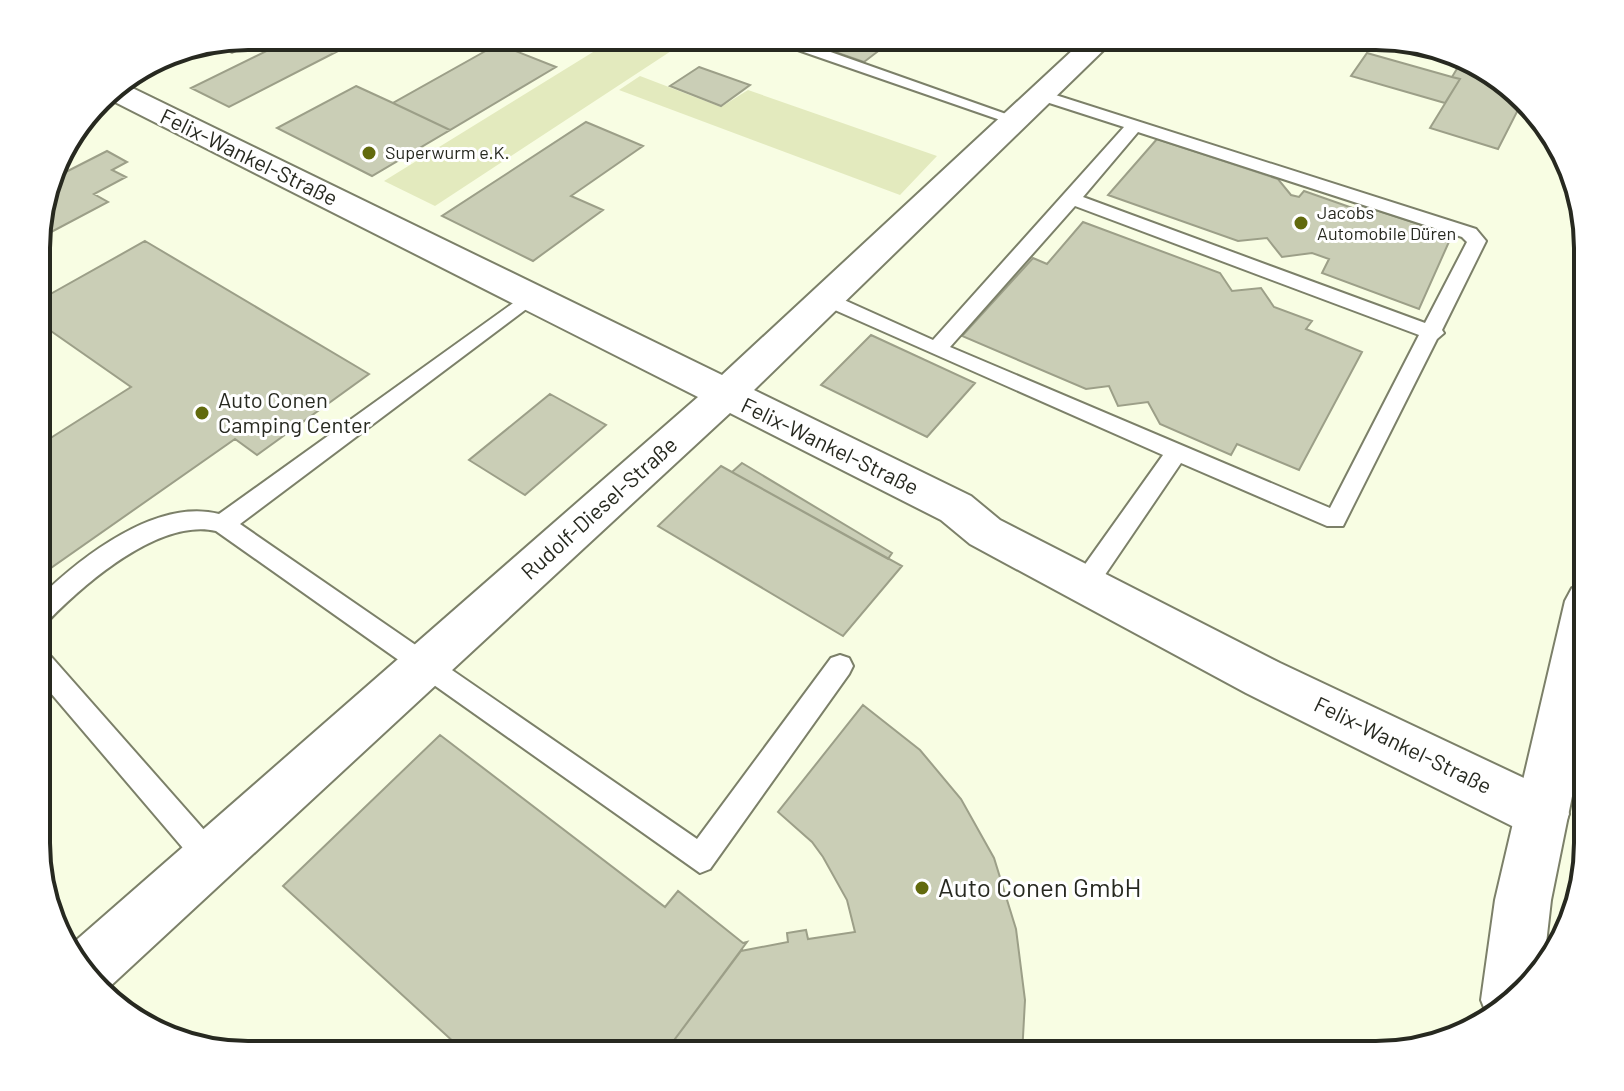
<svg xmlns="http://www.w3.org/2000/svg" width="1624" height="1091" font-family="Barlow,sans-serif">
<style>
.green{fill:#e3eabe}
.building{fill:#caceb6;stroke:#9c9f88;stroke-width:2}
.lines{fill:none;stroke-linecap:round;stroke-linejoin:round}
.lane-casing{stroke:#7c8069;stroke-width:4}
.street-casing{stroke:#7c8069;stroke-width:4}
.secondary-casing{stroke:#7c8069;stroke-width:4}
.lane{fill:#fff;fill-rule:evenodd}
.street{fill:#fff;fill-rule:evenodd}
.secondary{fill:#fff;fill-rule:evenodd}
.poi-dot{fill:#626a0d;stroke:#fff;stroke-width:3}
.labels{text-anchor:middle;stroke-width:6;stroke-linejoin:round;paint-order:stroke}
.far-poi-label{font-size:18px;fill:#272920;stroke:#fff;text-anchor:start}
.street-label{font-size:22px;fill:#272920;stroke:#fff}
.poi-label{font-size:22px;fill:#272920;stroke:#fff;text-anchor:start}
.near-poi-label{font-size:26px;fill:#272920;stroke:#fff;text-anchor:start}
.rim{fill:none;stroke:#272920;stroke-width:4}
</style>
<rect width="100%" height="100%" fill="#f8fde3"/>
<!-- green -->
<path class="green" d="M619 36H694L435 206 384 181Z
M640 76 721 107 748 90 937 156 900 195 619 90Z"/>
<!-- building -->
<path class="building" d="M248 36H267L232 53 211 43Z
M297 36 336 52 229 107 191 88Z
M824 36H898L864 62 812 44Z
M498 44 556 67 450 130 393 103Z
M1367 53 1452 77 1460 79 1445 103 1351 76Z
M1461 62 1494 72 1522 102 1498 149 1430 128 1460 79 1452 77Z
M699 67 750 85 721 106 670 86Z
M356 86 393 103 450 130 372 176 277 128Z
M586 122 643 146 571 196 603 210 533 261 442 216Z
M1157 139 1278 179 1291 195 1299 197 1304 191 1361 211 1364 206 1452 235 1419 309 1322 273 1329 259 1312 253 1282 257 1267 238 1238 241 1108 195Z
M107 151 127 162 112 170 126 177 94 194 108 202 38 239V221L50 180Z
M1083 222 1220 273 1232 291 1261 288 1274 307 1312 321 1306 329 1362 352 1299 470 1237 444 1231 455 1160 424 1148 402 1118 406 1109 386 1086 389 962 336 1033 258 1047 264Z
M145 241 369 374 257 455 235 439 38 577V446L131 387 38 322V301Z
M871 335 975 383 927 437 821 385Z
M550 394 606 425 525 495 469 460Z
M742 463 892 553 888 559 732 472Z
M721 466 902 566 843 636 658 526Z
M863 705 920 750 961 799 994 858 1016 929 1025 1000 1022 1055H663L741 951 788 942 787 933 806 930 808 939 855 932 847 900 823 857 812 842 778 812Z
M440 735 665 907 678 891 743 943 747 942 663 1055H468L283 886Z"/>
<g class="lines">
<defs>
<path id="lane" d="M798 44H808L1023 120 1021 123H1009L798 50Z
M1043 91 1476 229 1486 241 1442 330 1444 333 1437 339 1343 526H1327L1181 463 1094 591 1085 594 1076 591 1073 584 1076 577 1163 455 819 303 816 299 819 295H833L933 340 1124 127 1037 99 1035 96ZM1138 132 1462 237 1467 242 1425 323 1083 197ZM1075 206 1419 335 1330 508 950 347Z
M530 291 537 293 540 297 537 301 240 524 697 839 831 658 840 655 849 658 853 666 849 674 710 869 700 873 216 531C159 518 84 584 47 622L38 625V599C81 557 156 498 219 514Z
M38 649 47 652 220 848 225 858 220 868 210 872 200 868 38 678Z"/>
<path id="street" d="M1088 36H1118L754 390 971 496 1000 520 1280 663 1562 796 1569 814 1562 832 1543 839 1524 832 1246 693 970 544 941 520 730 413 105 991 65 950 698 397 103 96 120 82 722 375Z"/>
<path id="secondary" d="M1588 582V717L1551 900 1543 970 1489 1020 1481 1000 1495 900 1565 601 1572 588Z"/>
</defs>
<!-- lane casing -->
<use href="#lane" class="lane-casing"/>
<!-- street casing -->
<use href="#street" class="street-casing"/>
<!-- secondary casing -->
<use href="#secondary" class="secondary-casing"/>
<!-- lane -->
<use href="#lane" class="lane"/>
<!-- street -->
<use href="#street" class="street"/>
<!-- secondary -->
<use href="#secondary" class="secondary"/>
</g>
<!-- markers -->
<g class="poi-dot">
<circle cx="369" cy="153" r="8"/>
<circle cx="1301" cy="223" r="8"/>
<circle cx="202" cy="413" r="8"/>
<circle cx="922" cy="888" r="8"/>
</g>
<g class="labels">
<!-- far-poi labels -->
<g class="far-poi-label">
<text x="385" y="159">Superwurm e.K.</text>
<text x="1317" y="219">Jacobs<tspan x="1317" dy="21">Automobile Düren</tspan></text>
</g>
<!-- street labels -->
<g class="street-label">
<text transform="translate(249 157) rotate(26)" y="8">Felix-Wankel-Straße</text>
<text transform="translate(830 446) rotate(26)" y="8">Felix-Wankel-Straße</text>
<text transform="translate(599 508) rotate(-42)" y="8">Rudolf-Diesel-Straße</text>
<text transform="translate(1403 745) rotate(26)" y="8">Felix-Wankel-Straße</text>
</g>
<!-- poi labels -->
<g class="poi-label">
<text x="218" y="408">Auto Conen<tspan x="218" dy="25">Camping Center</tspan></text>
</g>
<!-- near-poi labels -->
<g class="near-poi-label">
<text x="938" y="897">Auto Conen GmbH</text>
</g>
</g>
<!-- crop -->
<path d="M0 0H1624V1091H0ZM248 50H1376A198 198 0 0 1 1574 248V843A198 198 0 0 1 1376 1041H248A198 198 0 0 1 50 843V248A198 198 0 0 1 248 50Z" fill="#fff" fill-rule="evenodd"/>
<path class="rim" d="M248 50H1376A198 198 0 0 1 1574 248V843A198 198 0 0 1 1376 1041H248A198 198 0 0 1 50 843V248A198 198 0 0 1 248 50Z"/>
</svg>
